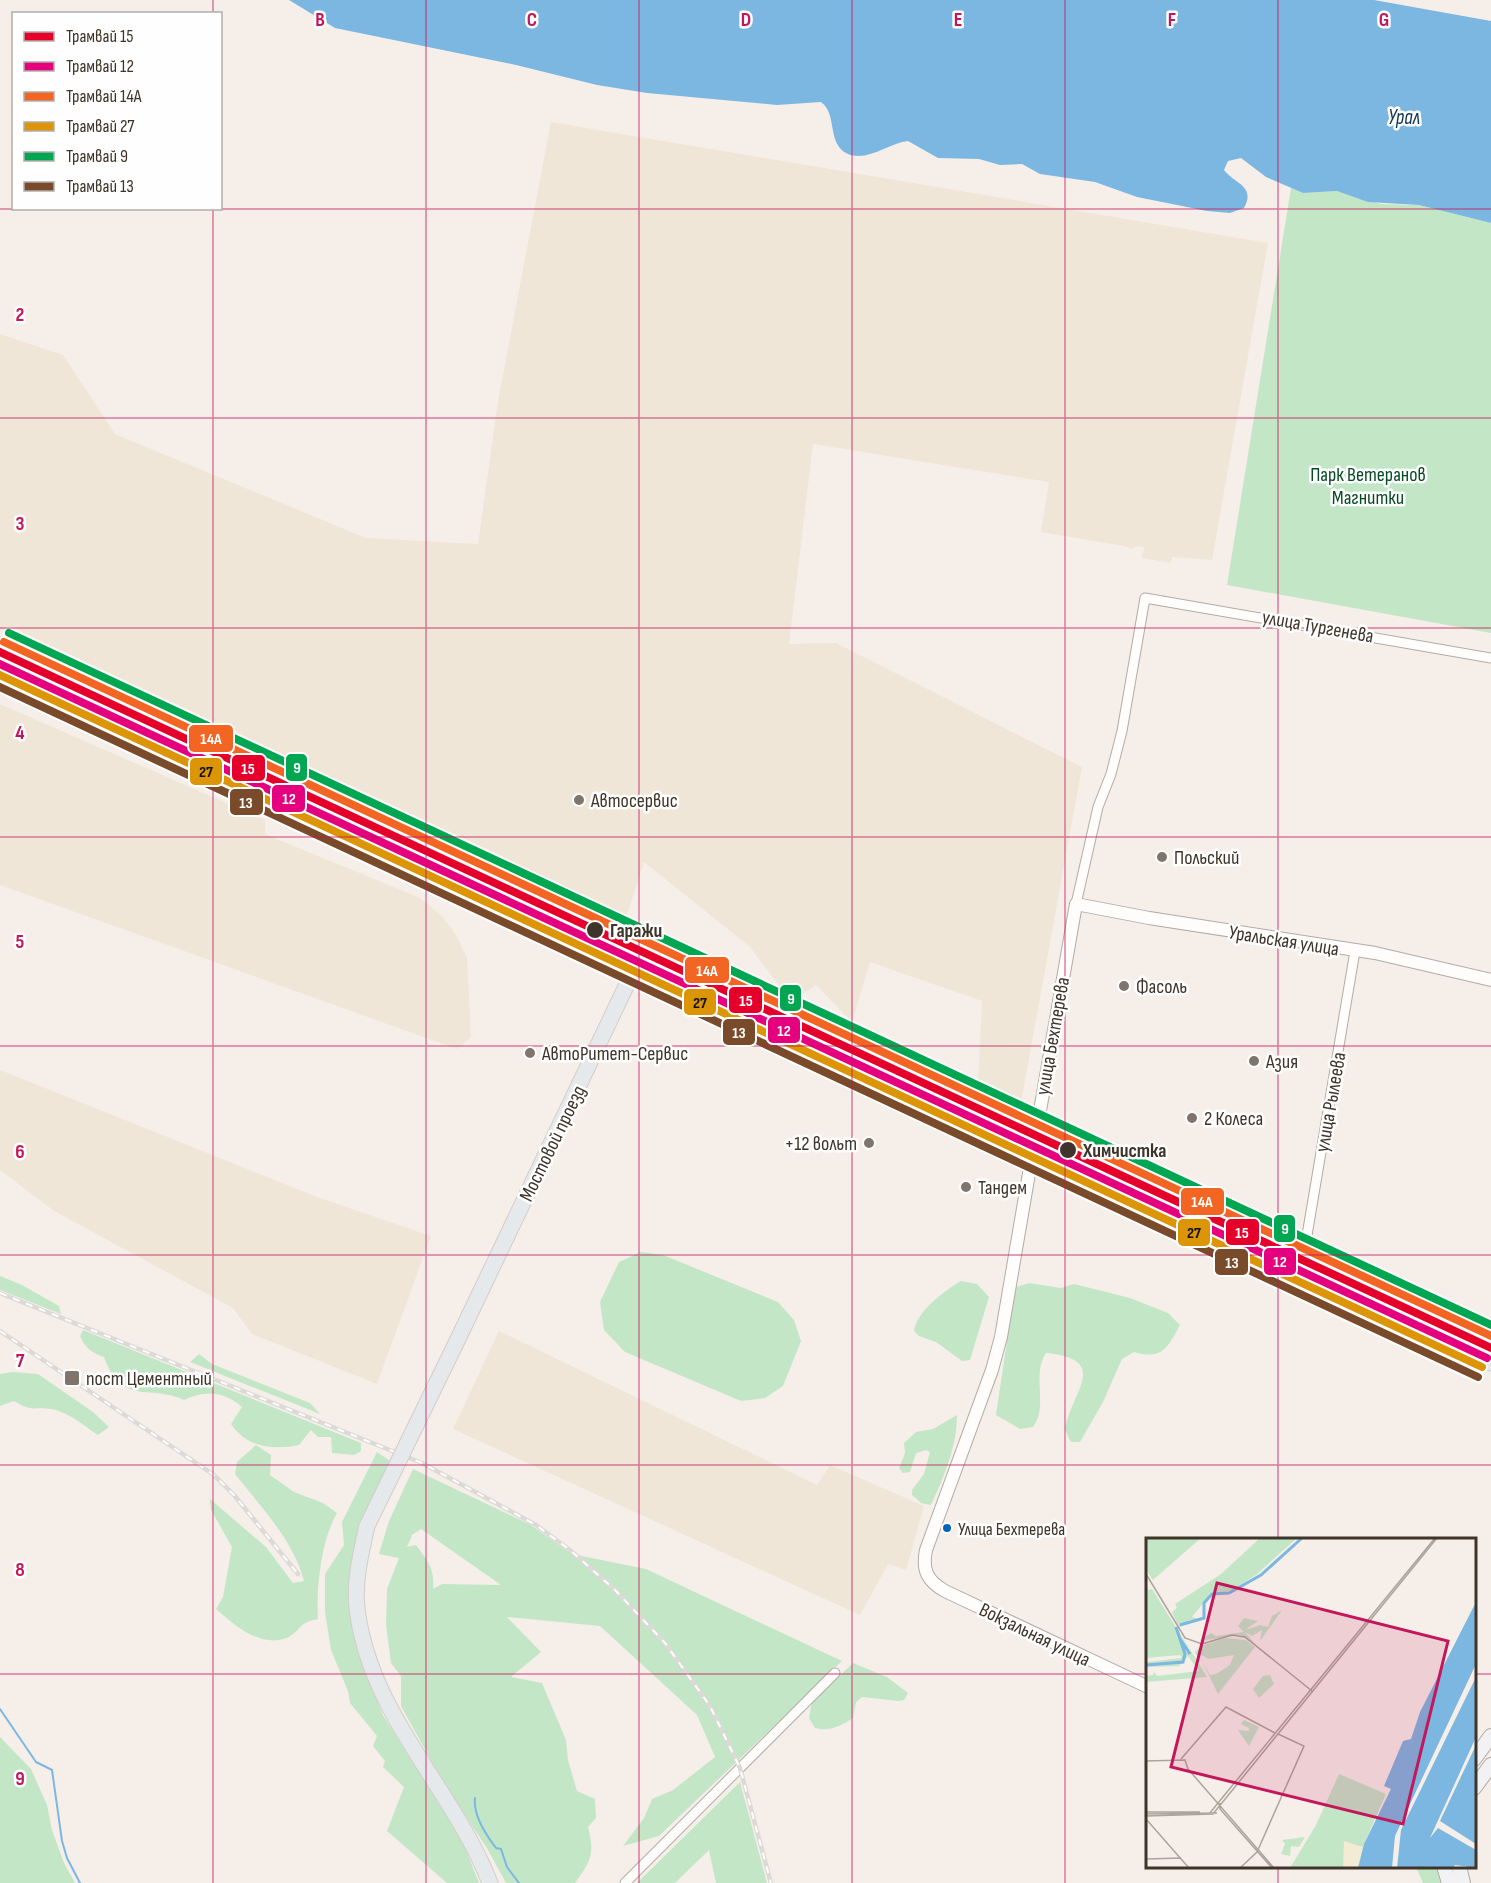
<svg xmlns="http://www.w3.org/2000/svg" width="1491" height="1883" font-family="'Sofia Sans Condensed',sans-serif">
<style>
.industrial{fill:#efe6d8}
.green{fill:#c3e6c7;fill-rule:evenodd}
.water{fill:#7cb7e1}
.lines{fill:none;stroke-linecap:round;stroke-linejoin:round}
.stream{stroke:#7cb7e1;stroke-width:2}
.minor-casing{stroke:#b3aba4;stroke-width:11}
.tertiary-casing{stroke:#b3aba4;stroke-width:14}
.secondary-casing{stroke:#b3aba4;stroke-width:16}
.primary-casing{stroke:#d2cdc8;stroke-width:17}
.minor{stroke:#fefdfc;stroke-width:9}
.tertiary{stroke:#fefdfc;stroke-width:12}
.secondary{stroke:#f2f2f4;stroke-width:14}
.primary{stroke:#e6e9ec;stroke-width:15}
.rail-casing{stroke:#dcd9d7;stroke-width:4.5}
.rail{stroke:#fefefe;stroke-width:2;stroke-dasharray:7;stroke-linecap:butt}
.primary-bridge-casing{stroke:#d2cdc8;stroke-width:17;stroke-linecap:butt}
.primary-bridge{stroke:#e6e9ec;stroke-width:15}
.tram-1-casing{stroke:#fefefe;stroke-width:12}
.tram-2-casing{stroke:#fefefe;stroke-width:12}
.tram-3-casing{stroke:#fefefe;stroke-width:12}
.tram-4-casing{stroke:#fefefe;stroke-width:12}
.tram-5-casing{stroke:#fefefe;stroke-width:12}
.tram-6-casing{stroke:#fefefe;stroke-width:12}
.tram-1{stroke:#e4002b;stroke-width:8}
.tram-2{stroke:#e5007d;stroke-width:8}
.tram-3{stroke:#f26522;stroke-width:8}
.tram-4{stroke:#db9506;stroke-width:8}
.tram-5{stroke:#00a651;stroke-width:8}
.tram-6{stroke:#7a4b2a;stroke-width:8}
.grid{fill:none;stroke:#c2185b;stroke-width:1.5;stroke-opacity:0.55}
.poi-dot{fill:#7f756c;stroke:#fefefe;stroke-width:2}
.stop-dot{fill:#3f3429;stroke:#fefefe;stroke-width:2}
.bus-dot{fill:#0065bd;stroke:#fefefe;stroke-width:2}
.labels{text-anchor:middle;stroke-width:5;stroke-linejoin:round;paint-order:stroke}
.bus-label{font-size:18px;fill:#3f3429;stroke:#fefefe;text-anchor:start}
.park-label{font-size:20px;fill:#064b23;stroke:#fefefe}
.street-label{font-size:20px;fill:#3f3429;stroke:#fefefe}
.poi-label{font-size:20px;fill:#3f3429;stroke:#fefefe;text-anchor:start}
.stop-label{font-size:20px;font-weight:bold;fill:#3f3429;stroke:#fefefe;text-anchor:start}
.water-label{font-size:21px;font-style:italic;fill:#113650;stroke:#fefefe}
.inset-river{fill:none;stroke:#7cb7e1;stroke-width:3}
.inset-road{fill:none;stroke:#ada49c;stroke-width:1.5}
.view{fill:#c2185b;fill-opacity:0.15;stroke:#c2185b;stroke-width:3}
.inset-edge{fill:none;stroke:#3f3429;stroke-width:3}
.grid-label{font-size:20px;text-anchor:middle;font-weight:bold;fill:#c2185b;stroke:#fefefe;stroke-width:5;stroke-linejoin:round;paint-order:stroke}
.line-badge{stroke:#fefefe;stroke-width:2}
.badge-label{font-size:16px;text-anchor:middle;font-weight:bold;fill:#fff}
.pale-badge-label{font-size:16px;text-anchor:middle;font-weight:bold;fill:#111}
</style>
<rect width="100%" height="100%" fill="#f6efe9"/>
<!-- industrial -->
<path class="industrial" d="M551 122 1268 243 1212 560 1172 557 1171 563 1142 558 1144 548 1138 546 1131 549 1124 546 1041 532 1049 482 813 444 789 644 836 643 1082 767 1021 1102 978 1084 982 1001 870 962 852 1022 816 985 791 1001 749 946 644 862 627 915 0 629V334L63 355 115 434 366 538 478 544 498 401Z
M0 704 265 820V834L420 898 443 917 456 935 467 958 471 1037 457 1049 0 885Z
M0 1070 317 1197 431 1236 377 1384 252 1334 233 1308 54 1211 0 1170Z
M499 1331 817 1485 830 1465 924 1506 906 1570 888 1564 860 1615 453 1429Z"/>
<!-- green -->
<path class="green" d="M1291 188 1303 193 1337 191 1381 204 1419 205 1491 223V633L1227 585Z
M641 1252 663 1255 778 1302 794 1320 801 1341 783 1386 765 1398 741 1401 625 1352 604 1330 600 1302 619 1262Z
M0 1276 22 1285 59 1306 61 1314 0 1290Z
M961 1281 977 1284 989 1297 970 1360 962 1361 936 1342 919 1336 914 1331C917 1311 944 1291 961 1281Z
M1029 1283 1061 1288 1074 1284 1130 1298 1168 1313 1180 1325C1167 1349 1162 1360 1134 1352L1122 1359 1103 1402 1080 1442H1071L1065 1430C1071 1391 1112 1360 1046 1353 1031 1376 1049 1406 1033 1427L1020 1429 996 1415 1014 1294 1016 1287Z
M83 1330 361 1443V1451L354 1455 332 1453 331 1437H318L311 1430 299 1445C273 1450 247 1448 231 1424L242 1407C224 1391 204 1390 184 1400 152 1384 121 1407 104 1357 92 1353 85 1348 80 1336Z
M199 1354 212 1364 310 1403 320 1414 190 1362Z
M13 1372 38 1374 93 1412 109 1427 98 1435C83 1425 69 1412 51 1409 32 1406 34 1413 14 1401L0 1406V1374Z
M957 1415C957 1446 944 1477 931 1505L921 1503 912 1495V1490L924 1474 930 1452 926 1450 916 1453 910 1472 903 1473 899 1468 905 1453 904 1443 916 1432 933 1429Z
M256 1445 271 1455 270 1475 294 1492 323 1503 337 1513C321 1540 316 1588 318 1619 298 1622 300 1632 287 1638 260 1648 234 1625 216 1609L223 1597 232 1547 211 1510 210 1499 266 1547 293 1583 304 1581C294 1541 260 1506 235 1474L237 1462Z
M377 1452 393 1463 366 1521 351 1608 356 1643 383 1715 460 1835 479 1883H447L387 1831 404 1787 383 1767 385 1761 373 1746 377 1736 350 1703 348 1691 331 1650 325 1612V1574L344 1545 342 1522Z
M413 1469 531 1525 572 1554 646 1569 842 1661 659 1836 623 1846 644 1818 652 1799 673 1790 715 1757 697 1715 600 1626 507 1617 541 1652 511 1677 542 1683 566 1740 568 1760 577 1791 595 1799 596 1818 588 1827C595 1854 591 1861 575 1883H506L488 1850 443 1782 401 1706V1676L391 1663 386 1625 387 1589 399 1558 379 1554 389 1521ZM421 1529 501 1585H502L442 1584 433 1589C435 1569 428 1561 416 1545L407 1547 412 1535Z
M853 1663 887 1677 908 1693 904 1700 898 1701 862 1697 856 1702 853 1718C840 1726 830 1732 815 1728L809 1718 812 1702Z
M0 1737 31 1769 47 1805 52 1830 64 1863 75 1883H0Z
M740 1782 767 1883H716L709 1850 675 1883H637Z
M1416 1867H1439L1444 1883H1423Z"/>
<!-- water -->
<path class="water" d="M289 0H1374L1491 21V223L1419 205 1368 202 1337 191 1303 193 1266 177 1241 158 1228 161 1224 170C1235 184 1256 186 1244 208L1230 213 1207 211 1137 197 1095 182 1040 174 1022 164 1000 165 979 159 938 158 908 141C889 143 868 162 848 154 826 144 838 114 821 102L777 105 647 93 597 85 516 65 335 28Z"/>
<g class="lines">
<!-- stream -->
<path class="stream" d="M0 1709 36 1762 52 1770 62 1841 67 1858 80 1883
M475 1798C473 1814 486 1835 496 1848L501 1849 507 1867 519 1883"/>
<defs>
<path id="minor" d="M1076 904 1098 807 1111 774 1122 731 1145 598 1491 658
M1304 1253 1355 951
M625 1883 835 1673"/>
<path id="tertiary" d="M1037 1128 1076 904 1149 918 1375 953 1491 980
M1033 1150 1001 1337 992 1370 926 1550C922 1570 927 1581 945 1591L1148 1687"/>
<path id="secondary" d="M1474 1759 1491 1736
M1474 1788 1491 1765
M1444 1866 1449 1883
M1459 1866 1463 1883"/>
<path id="primary" d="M0 645 862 1049 1491 1338
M0 665 249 784 1491 1363
M458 1339 640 957
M367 1526C361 1553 354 1581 357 1608 369 1714 453 1788 490 1883"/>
</defs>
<!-- minor casing -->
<use href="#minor" class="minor-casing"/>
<!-- tertiary casing -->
<use href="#tertiary" class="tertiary-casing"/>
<!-- secondary casing -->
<use href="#secondary" class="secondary-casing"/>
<!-- primary casing -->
<use href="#primary" class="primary-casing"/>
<!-- minor -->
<use href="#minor" class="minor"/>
<!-- tertiary -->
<use href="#tertiary" class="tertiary"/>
<!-- secondary -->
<use href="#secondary" class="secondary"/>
<!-- primary -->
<use href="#primary" class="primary"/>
<defs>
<path id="rail" d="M0 1293 422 1463 536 1525 570 1550 615 1590 665 1643 710 1706 740 1768 771 1883
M0 1331 214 1475 234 1495 298 1574"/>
</defs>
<!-- rail casing -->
<use href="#rail" class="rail-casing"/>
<!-- rail -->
<use href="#rail" class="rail"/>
<defs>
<path id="primary-bridge" d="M367 1526 458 1339"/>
</defs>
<!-- primary-bridge casing -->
<use href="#primary-bridge" class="primary-bridge-casing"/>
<!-- primary-bridge -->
<use href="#primary-bridge" class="primary-bridge"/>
<defs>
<path id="tram-1" d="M0 652 1491 1348"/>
<path id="tram-2" d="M0 664 1487 1358"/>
<path id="tram-3" d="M4 642 1491 1336"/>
<path id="tram-4" d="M0 675 1482 1367"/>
<path id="tram-5" d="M9 633 1491 1325"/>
<path id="tram-6" d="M0 687 1478 1377"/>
</defs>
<!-- tram-1 casing -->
<use href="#tram-1" class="tram-1-casing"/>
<!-- tram-2 casing -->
<use href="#tram-2" class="tram-2-casing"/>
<!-- tram-3 casing -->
<use href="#tram-3" class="tram-3-casing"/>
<!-- tram-4 casing -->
<use href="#tram-4" class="tram-4-casing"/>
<!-- tram-5 casing -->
<use href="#tram-5" class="tram-5-casing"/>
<!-- tram-6 casing -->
<use href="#tram-6" class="tram-6-casing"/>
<!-- tram-1 -->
<use href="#tram-1" class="tram-1"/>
<!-- tram-2 -->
<use href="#tram-2" class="tram-2"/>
<!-- tram-3 -->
<use href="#tram-3" class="tram-3"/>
<!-- tram-4 -->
<use href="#tram-4" class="tram-4"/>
<!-- tram-5 -->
<use href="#tram-5" class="tram-5"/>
<!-- tram-6 -->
<use href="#tram-6" class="tram-6"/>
</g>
<!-- grid -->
<path class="grid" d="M213 0V14M426 0V1883M639 0V1883M852 0V1883M1065 0V1883M1278 0V1540M213 208V1883M0 209H1491M0 418H1491M0 628H1491M0 837H1491M0 1046H1491M0 1255H1491M0 1465H1491M0 1674H1148M1474 1674H1491M1278 1866V1883"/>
<!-- markers -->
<g class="poi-dot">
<circle cx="579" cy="800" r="6"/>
<circle cx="1162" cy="857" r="6"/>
<circle cx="1124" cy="986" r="6"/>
<circle cx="530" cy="1053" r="6"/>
<circle cx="1254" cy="1061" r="6"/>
<circle cx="1192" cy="1118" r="6"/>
<circle cx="869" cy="1143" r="6"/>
<circle cx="966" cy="1187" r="6"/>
<rect x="64" y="1370" width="16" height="16" rx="3"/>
</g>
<g class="stop-dot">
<circle cx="595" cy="930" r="9"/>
<circle cx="1068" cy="1150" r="9"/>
</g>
<circle class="bus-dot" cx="947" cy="1528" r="5"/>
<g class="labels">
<!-- bus labels -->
<g class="bus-label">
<text x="958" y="1535">Улица Бехтерева</text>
</g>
<!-- park labels -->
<g class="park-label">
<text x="1368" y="481">Парк Ветеранов<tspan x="1368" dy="23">Магнитки</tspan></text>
</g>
<!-- street labels -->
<g class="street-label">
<text transform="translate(1318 626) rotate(10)" y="7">улица Тургенева</text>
<text transform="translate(1284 940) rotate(9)" y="7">Уральская улица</text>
<text transform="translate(1052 1036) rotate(-80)" y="7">улица Бехтерева</text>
<text transform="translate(1330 1102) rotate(-80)" y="7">улица Рылеева</text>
<text transform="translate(552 1143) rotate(-64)" y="7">Мостовой проезд</text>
<text transform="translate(1035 1634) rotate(26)" y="7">Вокзальная улица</text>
</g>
<!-- poi labels -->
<g class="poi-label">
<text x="591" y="807">Автосервис</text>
<text x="1174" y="864">Польский</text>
<text x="1136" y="993">Фасоль</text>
<text x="542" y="1060">АвтоРитет-Сервис</text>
<text x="1266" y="1068">Азия</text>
<text x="1204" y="1125">2 Колеса</text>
<text x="857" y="1150" text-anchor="end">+12 вольт</text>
<text x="978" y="1194">Тандем</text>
<text x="86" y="1385">пост Цементный</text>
</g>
<!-- stop labels -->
<g class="stop-label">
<text x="610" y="937">Гаражи</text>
<text x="1083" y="1157">Химчистка</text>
</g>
<!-- water labels -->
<g class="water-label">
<text x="1404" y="124">Урал</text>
</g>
</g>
<!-- overview -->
<g transform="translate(1146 1538)">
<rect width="330" height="330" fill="#f6efe9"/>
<path d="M0 0H55L7 42 0 32ZM114 0H151L110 37 84 53 63 58 46 79 55 82H43L33 90 26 74 31 70 29 66 75 36ZM0 41 2 52 6 51 61 139 0 144V138L7 137 8 134 11 138 53 133 42 118 33 128 0 129V124L36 120 34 117 0 120ZM136 72 114 103 116 92 106 98 99 94 110 107 94 97 53 103 65 95 70 98 98 94 92 88 98 80 112 83 99 92 114 87 122 89 126 78ZM80 100 100 102 109 109 72 156 56 123 64 137 70 136 84 127 88 117 63 121 53 116 52 120 49 114 55 108ZM124 137 128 146 113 160 107 151 117 138ZM98 182 113 189 103 208 92 192 103 193V190L95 186ZM193 236 240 256 218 306 212 330H144L170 287ZM159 299 153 309 145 308 144 318 135 316 139 306 136 302Z" fill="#c3e6c7"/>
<path d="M198 303 217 309 212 330H197Z" fill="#f3ebd4"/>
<path d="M330 64V126L249 298 246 330H212L218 306 245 251 238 248 257 203 265 201 274 174ZM330 139V199L284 300 292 290 330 312V330L309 327 307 330H251L255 292ZM330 207V306L294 283Z" fill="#7cb7e1"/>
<path class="inset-river" d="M34 87 58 80V65L66 56 83 55 115 37 156 0M34 101 44 116M0 127 37 124 39 116 30 89"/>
<path class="inset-road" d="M0 36 39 100 56 106 86 97 99 99 166 153M35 221 80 169 129 195M0 223 39 222 42 231 128 330M74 265V271L126 330M0 274H54M0 276 71 275M63 276 289 0M0 278 67 276 291 0M0 281 43 330M0 321 35 320M94 330 111 314 158 208 132 196"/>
<path class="view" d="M71 45 302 103 257 286 25 229Z"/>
<rect width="330" height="330" class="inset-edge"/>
</g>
<g class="grid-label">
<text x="320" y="26">B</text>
<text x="532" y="26">C</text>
<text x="746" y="26">D</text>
<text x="958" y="26">E</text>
<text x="1172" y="26">F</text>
<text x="1384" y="26">G</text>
<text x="20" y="321">2</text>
<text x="20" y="530">3</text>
<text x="20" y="739">4</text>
<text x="20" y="948">5</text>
<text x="20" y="1158">6</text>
<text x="20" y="1367">7</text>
<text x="20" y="1576">8</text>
<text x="20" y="1785">9</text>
</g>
<g class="line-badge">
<rect x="188" y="724" width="46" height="29" rx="6" fill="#f26522"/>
<rect x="285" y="753" width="23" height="29" rx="6" fill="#00a651"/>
<rect x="231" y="754" width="35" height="28" rx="6" fill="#e4002b"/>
<rect x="189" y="757" width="34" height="29" rx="6" fill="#db9506"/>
<rect x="271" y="784" width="35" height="29" rx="6" fill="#e5007d"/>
<rect x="229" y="788" width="35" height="28" rx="6" fill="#7a4b2a"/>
<rect x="684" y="956" width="46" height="28" rx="6" fill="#f26522"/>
<rect x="779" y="984" width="23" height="28" rx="6" fill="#00a651"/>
<rect x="728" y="986" width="35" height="28" rx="6" fill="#e4002b"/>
<rect x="683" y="988" width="34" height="28" rx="6" fill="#db9506"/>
<rect x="767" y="1016" width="34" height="28" rx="6" fill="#e5007d"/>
<rect x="722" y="1018" width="34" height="28" rx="6" fill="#7a4b2a"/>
<rect x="1180" y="1187" width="45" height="29" rx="6" fill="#f26522"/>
<rect x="1273" y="1214" width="23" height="29" rx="6" fill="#00a651"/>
<rect x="1225" y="1218" width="35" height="28" rx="6" fill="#e4002b"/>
<rect x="1177" y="1218" width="34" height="29" rx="6" fill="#db9506"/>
<rect x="1263" y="1247" width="34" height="29" rx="6" fill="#e5007d"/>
<rect x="1214" y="1248" width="35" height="28" rx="6" fill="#7a4b2a"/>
</g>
<g class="badge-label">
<text x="211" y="744">14А</text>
<text x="297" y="773">9</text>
<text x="248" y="774">15</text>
<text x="289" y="804">12</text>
<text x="246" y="808">13</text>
<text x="707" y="976">14А</text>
<text x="791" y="1004">9</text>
<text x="746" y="1006">15</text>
<text x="784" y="1036">12</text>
<text x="739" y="1038">13</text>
<text x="1202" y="1207">14А</text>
<text x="1285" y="1234">9</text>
<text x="1242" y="1238">15</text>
<text x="1280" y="1267">12</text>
<text x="1232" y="1268">13</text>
</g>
<g class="pale-badge-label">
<text x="206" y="777">27</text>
<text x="700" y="1008">27</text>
<text x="1194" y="1238">27</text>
</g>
<!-- legend -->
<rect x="12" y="12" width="210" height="198" fill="#fefefe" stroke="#b2ada9" stroke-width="1.5"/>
<rect x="24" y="32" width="30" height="9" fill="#e4002b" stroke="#b2ada9" stroke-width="1.5"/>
<text x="66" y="42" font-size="18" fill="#3f3429">Трамвай 15</text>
<rect x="24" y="62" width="30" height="9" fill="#e5007d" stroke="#b2ada9" stroke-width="1.5"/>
<text x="66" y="72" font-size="18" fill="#3f3429">Трамвай 12</text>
<rect x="24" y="92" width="30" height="9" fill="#f26522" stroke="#b2ada9" stroke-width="1.5"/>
<text x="66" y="102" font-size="18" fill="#3f3429">Трамвай 14А</text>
<rect x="24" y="122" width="30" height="9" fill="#db9506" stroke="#b2ada9" stroke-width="1.5"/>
<text x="66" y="132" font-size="18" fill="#3f3429">Трамвай 27</text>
<rect x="24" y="152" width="30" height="9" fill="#00a651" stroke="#b2ada9" stroke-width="1.5"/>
<text x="66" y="162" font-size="18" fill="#3f3429">Трамвай 9</text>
<rect x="24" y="182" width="30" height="9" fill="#7a4b2a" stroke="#b2ada9" stroke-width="1.5"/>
<text x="66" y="192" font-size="18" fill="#3f3429">Трамвай 13</text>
</svg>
